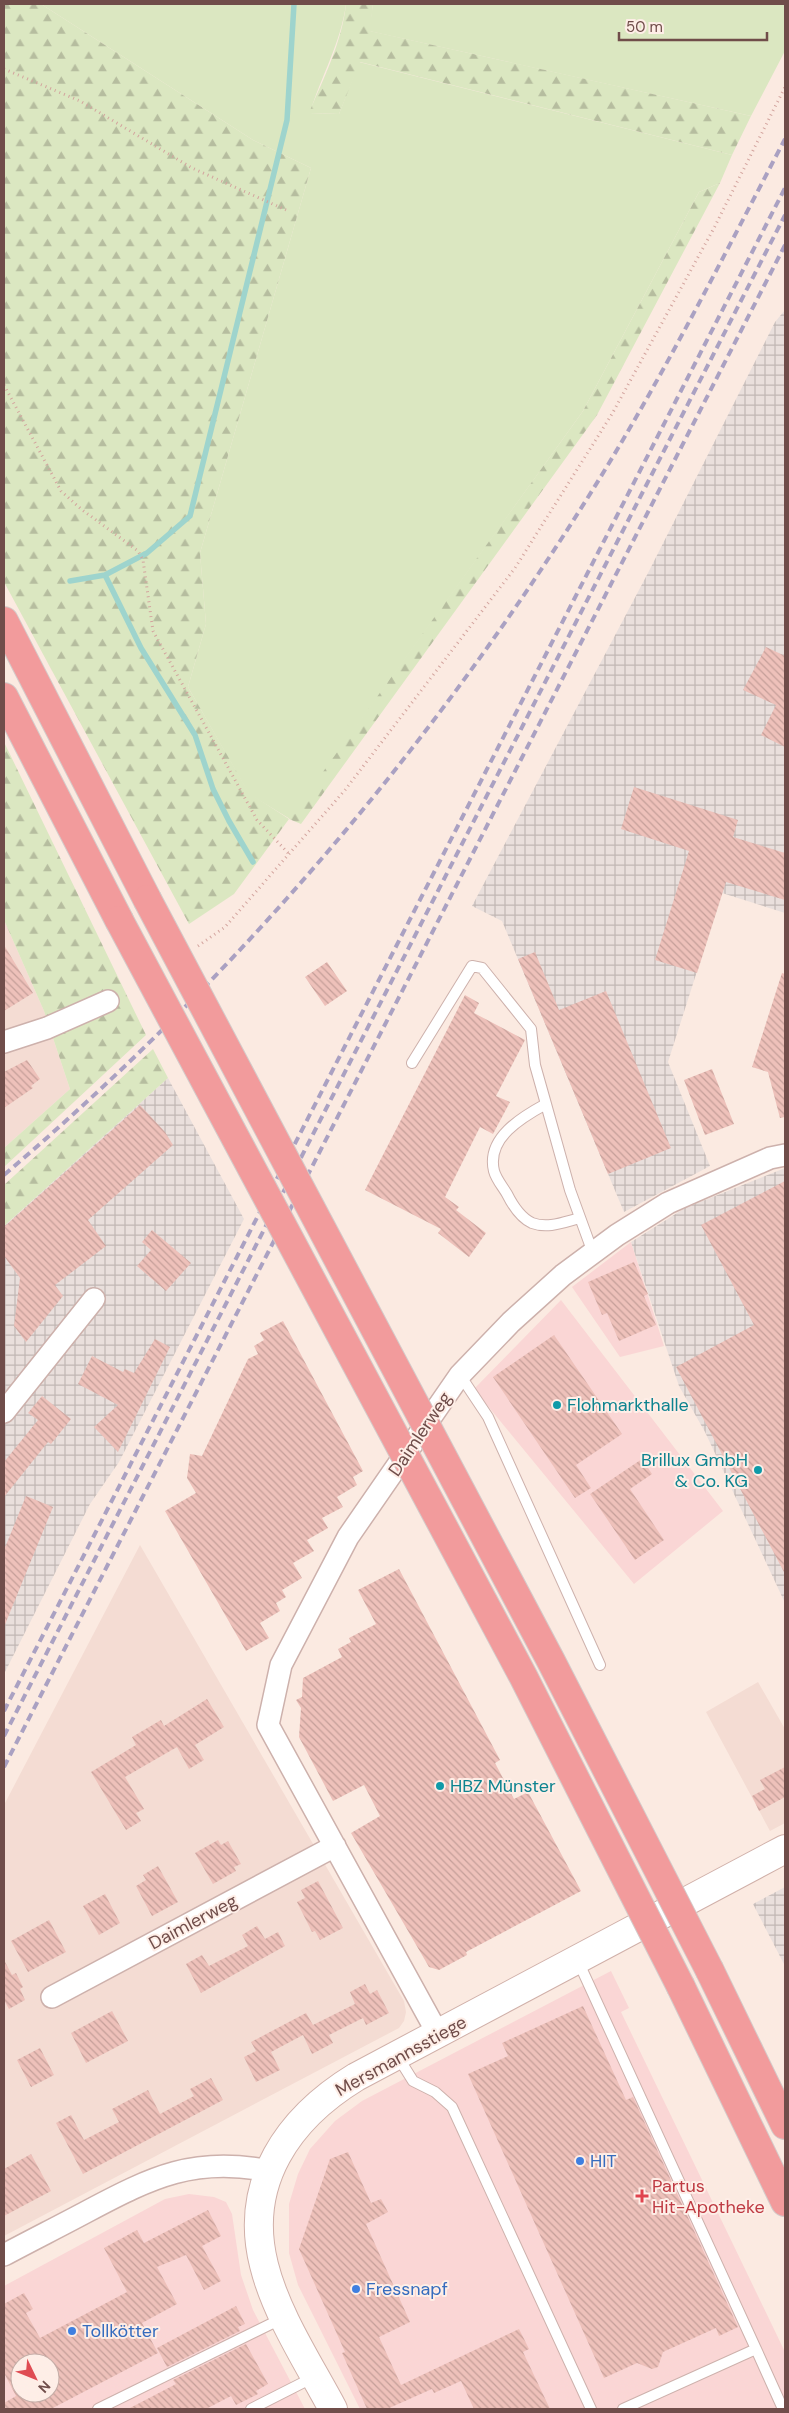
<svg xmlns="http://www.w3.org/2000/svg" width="789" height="2413" font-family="'DM Sans',sans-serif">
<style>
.residential{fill:#f4dcd3}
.commercial{fill:#fad6d5;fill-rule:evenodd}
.industrial{fill:url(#industrial-grid)}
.grass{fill:#dbe7c1}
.forest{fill:url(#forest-firs)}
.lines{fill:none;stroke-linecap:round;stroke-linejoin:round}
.stream{stroke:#9ed4cd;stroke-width:5.5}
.building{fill:url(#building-back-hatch);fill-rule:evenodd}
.lane-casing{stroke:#cdb1ac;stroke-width:12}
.street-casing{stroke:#cdb1ac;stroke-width:24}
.secondary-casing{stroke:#d0b0a9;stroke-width:30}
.highway-casing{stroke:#d4cac9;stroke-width:30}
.path{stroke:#d3a49e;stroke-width:3;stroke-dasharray:1 4;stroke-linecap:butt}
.lane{stroke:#fff;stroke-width:10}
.street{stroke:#fff;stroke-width:21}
.secondary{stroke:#fff;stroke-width:28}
.highway{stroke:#f29b9c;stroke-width:28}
.rail{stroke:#aaa1c2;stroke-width:4;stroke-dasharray:8 5;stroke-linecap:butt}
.highway-bridge-casing{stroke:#d4cac9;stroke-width:30;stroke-linecap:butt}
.highway-bridge{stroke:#f29b9c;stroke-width:28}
.culture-dot{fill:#0f9aa8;stroke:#feeee7;stroke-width:2}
.shop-dot{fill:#3f7fe0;stroke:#feeee7;stroke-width:2}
.health-dot{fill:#e0444e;stroke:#feeee7;stroke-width:2}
.labels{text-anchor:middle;stroke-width:4;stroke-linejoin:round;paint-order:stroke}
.culture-label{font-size:18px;fill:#0d838f;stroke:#feeee7;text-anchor:start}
.street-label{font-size:18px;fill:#704d4a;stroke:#feeee7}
.shop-label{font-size:18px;fill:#366cbe;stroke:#feeee7;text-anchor:start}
.health-label{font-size:18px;fill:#be3a42;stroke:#feeee7;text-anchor:start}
</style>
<defs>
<pattern id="industrial-grid" width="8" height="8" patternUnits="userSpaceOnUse" patternTransform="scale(1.25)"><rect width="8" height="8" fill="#e9dfdc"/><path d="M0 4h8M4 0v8" fill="none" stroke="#c1b7b4"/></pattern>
<pattern id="forest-firs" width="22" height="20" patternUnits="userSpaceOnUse" patternTransform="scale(1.25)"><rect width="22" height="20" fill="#dbe7c1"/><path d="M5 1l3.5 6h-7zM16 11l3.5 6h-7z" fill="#b6bd9f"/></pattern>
<pattern id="building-back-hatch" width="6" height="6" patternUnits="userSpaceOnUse" patternTransform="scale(1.25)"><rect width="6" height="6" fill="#eec1ba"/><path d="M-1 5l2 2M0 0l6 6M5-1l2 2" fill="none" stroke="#c59f99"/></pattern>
</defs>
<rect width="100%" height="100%" fill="#fbeae1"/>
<!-- residential -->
<path class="residential" d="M4 920 44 1011 70 1089 4 1148Z
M140 1545 404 2001 406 2012 404 2021 399 2028 4 2236V1805Z
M758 1682 785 1729V1823L770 1831 706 1712Z"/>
<!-- commercial -->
<path class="commercial" d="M631 1242 664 1346 620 1357 572 1287Z
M561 1300 723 1511 634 1584 474 1389Z
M611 1971 629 2008 621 2012 785 2352V2409H360L298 2285 289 2253V2204L298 2174 310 2149 335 2121 362 2101Z
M189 2194 214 2197 226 2202 232 2214 241 2275 253 2310 305 2409H4V2286L165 2199ZM20 2363H50V2393H20Z"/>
<!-- industrial -->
<path class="industrial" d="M785 310V913L722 893 668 1062 710 1166 624 1212 502 921 472 906 649 571 775 322Z
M168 1078 244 1219 119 1462 90 1504 4 1674V1226Z
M785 1168V1603L705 1432 679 1386 631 1242 685 1208Z
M785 1887V1966L753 1904Z"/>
<!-- grass -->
<path class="grass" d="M41 4H346C341 43 321 76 310 113L339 114 359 62 732 155 720 183 699 192 583 411 290 819 249 794 188 687 206 624 200 553 311 168 253 140Z
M373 4H785V51L751 116 369 31Z"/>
<!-- forest -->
<path class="forest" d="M4 4H41L253 140 311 168 200 553 206 624 188 687 249 793 289 819 583 411 699 192 720 183 597 415 301 824 289 819 234 894 189 924 4 582Z
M346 4H373L370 31 751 116 732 155 360 62 339 114 309 113C324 77 342 42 346 4Z
M4 742 146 1035 4 1167V1148L70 1089 44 1011 4 920Z
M153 1049 168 1078 4 1226V1185Z"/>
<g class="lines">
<!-- stream -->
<path class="stream" d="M70 581 105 575
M253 862 229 821 213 789 195 735 141 648 105 575 147 553 190 516 287 120 294 4"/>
</g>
<!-- building -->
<path class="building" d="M766 647 785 656V747L761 735 776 705 743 690Z
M634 787 738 820 733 837 785 853V900L726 882 697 973 655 960 689 851 621 829Z
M4 945 33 993 4 1011Z
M535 952 559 1010 606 991 671 1148 608 1174 518 959Z
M327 962 347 991 325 1006 305 977Z
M782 973 785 974V1117L780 1118 768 1072 752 1067Z
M465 995 479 1003 474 1013 525 1040 496 1096 510 1102 493 1134 480 1127 445 1197 459 1207 456 1210 486 1233 469 1257 438 1233 441 1229 365 1190Z
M27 1060 40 1079 31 1086 33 1088 4 1108V1072Z
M712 1069 734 1124 705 1135 684 1080Z
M140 1105 165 1132 173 1145 88 1220 106 1246 55 1285 63 1296 26 1342 14 1326 20 1278 4 1256V1227Z
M785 1181V1574L676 1367 754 1325 701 1225Z
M152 1230 191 1263 166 1291 137 1266 151 1250 142 1242Z
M634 1262 648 1294 644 1296 656 1325 619 1341 607 1313 602 1315 588 1282Z
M283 1321 363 1471 353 1477 357 1485 337 1497 343 1507 322 1518 328 1528 307 1540 314 1551 293 1563 302 1578 282 1590 286 1597 276 1603 280 1611 260 1623 269 1638 246 1651 165 1511 196 1493 187 1478 190 1454 202 1456 248 1359 258 1354 254 1346 264 1340 260 1333Z
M554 1335 622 1434 576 1465 591 1488 575 1498 493 1377Z
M155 1339 170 1347 118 1452 94 1427 118 1405 78 1384 92 1356 123 1372 125 1369 134 1373Z
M42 1396 71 1419 51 1444 48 1442 4 1497V1462L38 1420 28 1413Z
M642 1459 652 1474 630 1489 664 1540 635 1560 590 1494Z
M26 1496 53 1507 4 1627V1550Z
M399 1569 500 1760 495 1763 514 1799 528 1792 581 1891 466 1952 467 1955 439 1970 429 1967 351 1833 380 1816 364 1785 333 1801 299 1737 301 1708 296 1700 302 1697 303 1678 342 1657 338 1649 351 1642 349 1638 376 1624 358 1590Z
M207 1699 224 1727 195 1745 204 1760 189 1769 177 1747 125 1777 144 1809 136 1813 141 1821 126 1830 91 1772 136 1745 132 1737 161 1720 164 1726Z
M785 1767V1797L759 1811 752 1796 765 1789 760 1780Z
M218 1840 221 1845 228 1841 241 1864 234 1867 236 1871 213 1884 195 1853Z
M158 1866 178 1902 152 1916 136 1886 146 1880 143 1875Z
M318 1881 343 1928 320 1940 315 1931 312 1932 297 1902 305 1898 301 1890Z
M105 1894 120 1923 99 1935 83 1906Z
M49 1920 66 1952 28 1972 11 1941Z
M257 1926 265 1939 278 1932 285 1946 201 1993 186 1964 202 1955 209 1966 248 1946 242 1935Z
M4 1960 12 1975 16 1973 23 1987 20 1989 25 2000 9 2009 4 2000Z
M365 1984 370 1994 377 1990 389 2013 366 2025 363 2018 329 2035 333 2043 312 2054 303 2035 271 2052 280 2070 256 2082 244 2057 256 2051 251 2042 306 2013 313 2025 355 2004 350 1992Z
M583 2006 626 2100 633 2097 738 2327 719 2336 716 2328 663 2352 658 2367 652 2369 637 2363 604 2378 468 2074 508 2056 502 2043Z
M112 2011 128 2041 86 2063 71 2033Z
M40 2048 54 2075 31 2087 17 2060Z
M211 2078 223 2100 83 2174 56 2123 71 2115 84 2140 119 2122 112 2109 148 2090 160 2114 194 2096 190 2089Z
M348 2152 371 2203 381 2199 388 2212 366 2224 410 2322 379 2337 401 2385 519 2329 529 2349 523 2352 550 2409H474L461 2381 434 2393 432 2389 387 2409H367L342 2353 345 2352 299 2249 330 2159Z
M31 2154 51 2191 4 2216V2169Z
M208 2210 221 2236 202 2246 221 2281 204 2290 186 2255 157 2267 177 2304 142 2323 158 2353 51 2409H4V2403L16 2396 4 2373V2304L24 2293 33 2309 26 2313 40 2338 127 2292 104 2248 137 2230 144 2243ZM20 2363H50V2393L20 2394Z
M236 2306 245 2324 238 2327 240 2331 167 2367 157 2348Z
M246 2344 268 2384 256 2391 258 2394 236 2405 231 2396 206 2409H128L176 2384 173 2380Z"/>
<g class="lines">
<defs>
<path id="lane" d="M412 1063 472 966 482 968 531 1029 535 1065 546 1104 570 1190 593 1253
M546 1104C522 1117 486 1138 494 1171 496 1179 503 1187 507 1194 512 1204 521 1218 532 1223 548 1229 564 1222 580 1218
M460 1375 488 1417 600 1665
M578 1961 756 2349 623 2409
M398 2057 413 2081 435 2092 452 2107 591 2409
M756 2349 783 2409
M98 2409 283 2318
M251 2409 314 2377"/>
<path id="street" d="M4 1042 47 1028 108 1001
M4 1412 94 1299
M52 1997 335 1846
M438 2034 268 1725 281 1665 348 1537 460 1375 511 1322 563 1275 617 1235 668 1203 770 1158 785 1155
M4 2255C32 2240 60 2226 88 2211 152 2177 195 2156 269 2171"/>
<path id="secondary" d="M333 2409C309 2364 276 2314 264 2265 243 2182 289 2118 356 2077L785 1849"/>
<path id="highway" d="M4 621 147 899
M4 697 119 920
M710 1971 785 2125
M681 1987 785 2202"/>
</defs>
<!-- lane casing -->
<use href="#lane" class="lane-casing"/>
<!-- street casing -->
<use href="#street" class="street-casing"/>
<!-- secondary casing -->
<use href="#secondary" class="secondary-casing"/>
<!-- highway casing -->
<use href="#highway" class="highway-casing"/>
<!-- path -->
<path class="path" d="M4 69 80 101 192 168 286 210
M4 385 61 491 81 509 138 551 143 560 153 631 257 820 290 855
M198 946 225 927 345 790 515 568 612 414 714 228 785 87"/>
<!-- lane -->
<use href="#lane" class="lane"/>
<!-- street -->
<use href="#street" class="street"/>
<!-- secondary -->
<use href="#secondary" class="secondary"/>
<!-- highway -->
<use href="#highway" class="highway"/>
<!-- rail -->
<path class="rail" d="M4 1175C231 982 426 754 585 502 659 385 721 261 785 139
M4 1711 785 188
M4 1736 785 215
M4 1767 785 245"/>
<defs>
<path id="highway-bridge" d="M147 899 551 1661 710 1971
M119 920 523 1676 681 1987"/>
</defs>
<!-- highway-bridge casing -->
<use href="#highway-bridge" class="highway-bridge-casing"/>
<!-- highway-bridge -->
<use href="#highway-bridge" class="highway-bridge"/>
</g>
<!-- markers -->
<g class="culture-dot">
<circle cx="557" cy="1405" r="5"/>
<circle cx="758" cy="1470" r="5"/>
<circle cx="440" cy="1786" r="5"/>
</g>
<g class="shop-dot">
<circle cx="580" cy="2161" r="5"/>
<circle cx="356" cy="2289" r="5"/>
<circle cx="72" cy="2331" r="5"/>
</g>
<path class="health-dot" d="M639.5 2188.5h5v5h5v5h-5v5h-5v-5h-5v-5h5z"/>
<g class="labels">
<!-- culture labels -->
<g class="culture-label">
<text x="567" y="1411">Flohmarkthalle</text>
<text x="748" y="1466" text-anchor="end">Brillux GmbH<tspan x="748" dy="21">&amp; Co. KG</tspan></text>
<text x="450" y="1792">HBZ Münster</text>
</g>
<!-- street labels -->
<g class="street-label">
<text transform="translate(420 1434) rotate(-56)" y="6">Daimlerweg</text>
<text transform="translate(193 1922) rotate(-28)" y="6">Daimlerweg</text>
<text transform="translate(401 2056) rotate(-29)" y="6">Mersmannsstiege</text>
</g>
<!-- shop labels -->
<g class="shop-label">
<text x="590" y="2167">HIT</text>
<text x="366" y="2295">Fressnapf</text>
<text x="82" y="2337">Tollkötter</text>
</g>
<!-- health labels -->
<g class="health-label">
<text x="652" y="2192">Partus<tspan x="652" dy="21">Hit-Apotheke</tspan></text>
</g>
</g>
<!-- border -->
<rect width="789" height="2413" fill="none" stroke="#704d4a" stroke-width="10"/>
<!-- north arrow -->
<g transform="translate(35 2378) rotate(133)"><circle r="24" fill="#feeee7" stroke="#c5aea8"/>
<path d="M0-4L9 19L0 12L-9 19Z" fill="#df4c53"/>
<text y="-8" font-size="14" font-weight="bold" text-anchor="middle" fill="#704d4a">N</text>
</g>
<!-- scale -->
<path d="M619 32v8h148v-8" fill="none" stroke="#704d4a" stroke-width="2.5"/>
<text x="626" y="32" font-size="15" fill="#704d4a" stroke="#feeee7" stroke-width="4" paint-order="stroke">50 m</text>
</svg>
